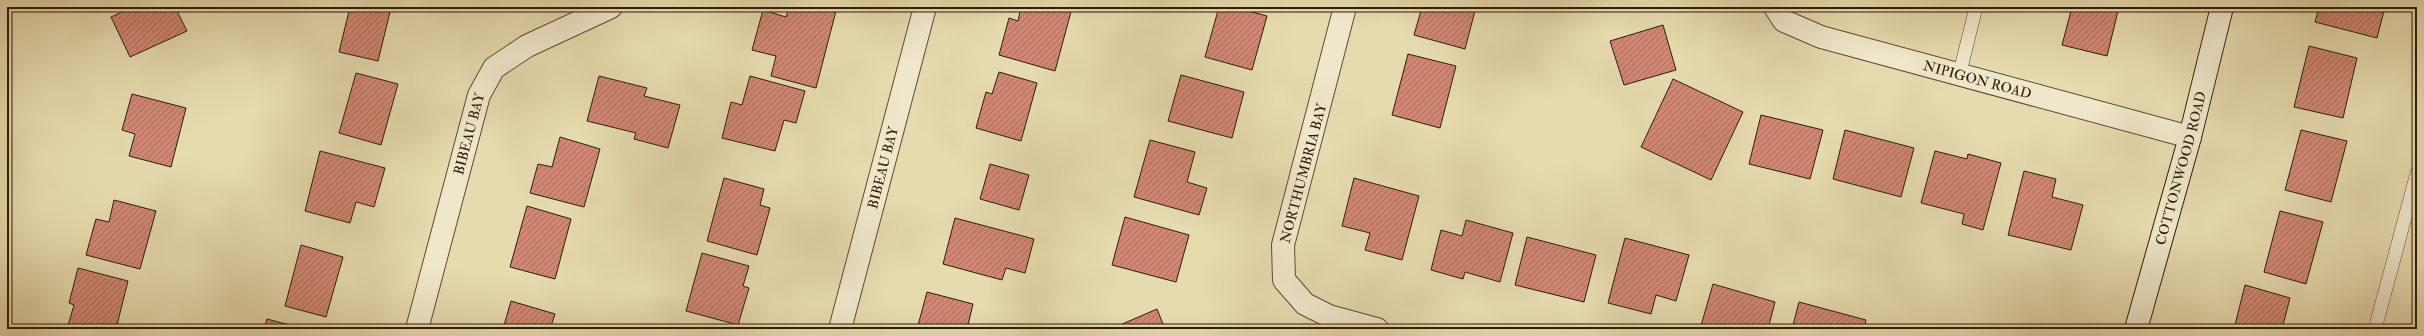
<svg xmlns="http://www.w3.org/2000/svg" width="2424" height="336" font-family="'IM FELL Double Pica',serif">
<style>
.building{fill:url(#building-hatch);stroke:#2e1d04}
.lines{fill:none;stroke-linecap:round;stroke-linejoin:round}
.lane-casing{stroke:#5c4c2f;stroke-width:14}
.street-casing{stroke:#5c4c2f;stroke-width:24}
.secondary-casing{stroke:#2e1d04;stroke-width:24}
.lane{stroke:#efe7cb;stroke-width:13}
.street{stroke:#efe7cb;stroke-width:22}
.secondary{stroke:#efe7cb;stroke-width:22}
.labels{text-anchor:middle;stroke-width:3.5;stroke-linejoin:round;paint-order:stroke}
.street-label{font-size:14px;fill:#2e1d04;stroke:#efe7cb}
</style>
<defs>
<pattern id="building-hatch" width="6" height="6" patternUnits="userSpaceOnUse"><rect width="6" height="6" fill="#d18774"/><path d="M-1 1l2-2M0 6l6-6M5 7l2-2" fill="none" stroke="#aa6e5d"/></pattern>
</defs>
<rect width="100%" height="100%" fill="#e6daaf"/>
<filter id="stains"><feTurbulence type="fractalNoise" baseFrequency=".005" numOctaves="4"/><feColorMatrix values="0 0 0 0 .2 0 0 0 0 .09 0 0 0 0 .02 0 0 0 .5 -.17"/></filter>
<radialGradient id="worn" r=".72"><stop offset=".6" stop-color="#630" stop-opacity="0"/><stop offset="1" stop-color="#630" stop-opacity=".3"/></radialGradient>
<!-- building -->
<path class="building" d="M133 7H175L187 31 130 57 111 17Z
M350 7 391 8 378 61 339 52Z
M789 7H837L816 88 771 76 776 56 752 50 763 10 786 17Z
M1021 7 1072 8 1055 71 999 55 1009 18 1018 21Z
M1219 7H1234L1267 16 1252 70 1205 57Z
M1422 7H1476L1465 49 1414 35Z
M2072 7H2119L2107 56 2062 45Z
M2319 7H2385L2377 38 2315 22Z
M1663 25 1676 70 1624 85 1610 41Z
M2309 46 2357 58 2343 118 2294 107Z
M1408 54 1456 66 1440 128 1392 115Z
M999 72 1037 83 1021 141 976 128 986 92 992 94Z
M356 73 398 84 381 145 339 133Z
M1181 75 1244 92 1232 138 1168 121Z
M599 76 647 88 644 96 680 105 668 148 634 139 636 133 587 121Z
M750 76 805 91 796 123 784 120 775 151 722 138 731 102 742 105Z
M1673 79 1743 112 1711 180 1641 147Z
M132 94 186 108 171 167 129 156 135 134 122 130Z
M1761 115 1823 130 1810 179 1749 164Z
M1845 130 1914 148 1901 197 1833 179Z
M2301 130 2347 141 2331 202 2285 190Z
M560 137 600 149 584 207 530 193 538 164 552 167Z
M1150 140 1195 152 1187 182 1207 188 1199 215 1134 197Z
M320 151 385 168 374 207 356 202 350 223 305 211Z
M1935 151 1967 159 1968 154 2001 163 1983 230 1962 224 1964 214 1921 203Z
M990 164 1029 175 1019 210 980 199Z
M2024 171 2056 179 2052 197 2083 205 2071 250 2008 235Z
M724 178 764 189 760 205 770 208 757 255 707 241Z
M1354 178 1419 196 1402 260 1365 250 1370 233 1342 226Z
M114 200 156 211 140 269 86 255 96 219 109 222Z
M527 206 571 219 555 279 510 267Z
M2280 211 2323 222 2306 284 2264 272Z
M1125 217 1189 235 1176 282 1112 265Z
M955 218 1034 239 1025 273 1006 268 1002 280 943 264Z
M1466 220 1513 233 1500 282 1465 272 1463 279 1431 270 1441 230 1462 236Z
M1527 237 1596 255 1584 302 1515 285Z
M1625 238 1689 255 1676 301 1656 295 1651 314 1608 303Z
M301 245 343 257 326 317 285 306Z
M702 253 749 266 743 286 749 288 738 325 686 311Z
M78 268 128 281 116 329H67L74 305 69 303Z
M1713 284 1775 302 1768 329H1700Z
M2245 285 2290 298 2282 329H2234Z
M927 292 973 304 967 329H917Z
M511 301 555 314 550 329H503Z
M1799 302 1866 320 1864 329H1792Z
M1157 309 1165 329H1113V328Z
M267 319 305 329H264Z"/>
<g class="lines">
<defs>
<path id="lane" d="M1959 76 1976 7
M2375 329 2417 173"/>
<g id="street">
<path d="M1345 7 1283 245 1284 280 1305 304 1329 316 1377 329"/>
<path id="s1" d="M1775 7 1784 21 1821 37 2190 137"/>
<path id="s2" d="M417 329 479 95 494 68 527 46 611 7"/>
<path id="s3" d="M840 329 925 7"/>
</g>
<g id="secondary">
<path id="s4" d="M2136 329 2190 137 2222 7"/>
</g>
</defs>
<!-- lane casing -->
<use href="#lane" class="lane-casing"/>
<!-- street casing -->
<use href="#street" class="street-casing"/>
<!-- secondary casing -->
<use href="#secondary" class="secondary-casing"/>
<!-- lane -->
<use href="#lane" class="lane"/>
<!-- street -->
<use href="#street" class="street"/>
<!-- secondary -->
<use href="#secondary" class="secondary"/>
</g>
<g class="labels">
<!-- street labels -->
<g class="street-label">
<text dy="5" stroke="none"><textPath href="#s1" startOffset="219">NIPIGON ROAD</textPath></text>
<text dy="5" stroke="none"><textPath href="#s2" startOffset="202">BIBEAU BAY</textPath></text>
<text dy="5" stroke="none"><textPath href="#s3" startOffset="167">BIBEAU BAY</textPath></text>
<text dy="5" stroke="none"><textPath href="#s4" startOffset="167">COTTONWOOD ROAD</textPath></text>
<text transform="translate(1303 173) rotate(-75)" y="5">NORTHUMBRIA BAY</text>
</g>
</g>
<!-- margin -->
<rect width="2424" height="336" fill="none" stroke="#e6daaf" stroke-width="24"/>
<rect x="8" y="8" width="2408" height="320" fill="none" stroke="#2e1d04" stroke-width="2"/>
<rect x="12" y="12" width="2400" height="312" fill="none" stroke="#2e1d04"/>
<rect width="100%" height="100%" filter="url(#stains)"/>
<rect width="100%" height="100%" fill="url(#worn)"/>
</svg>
